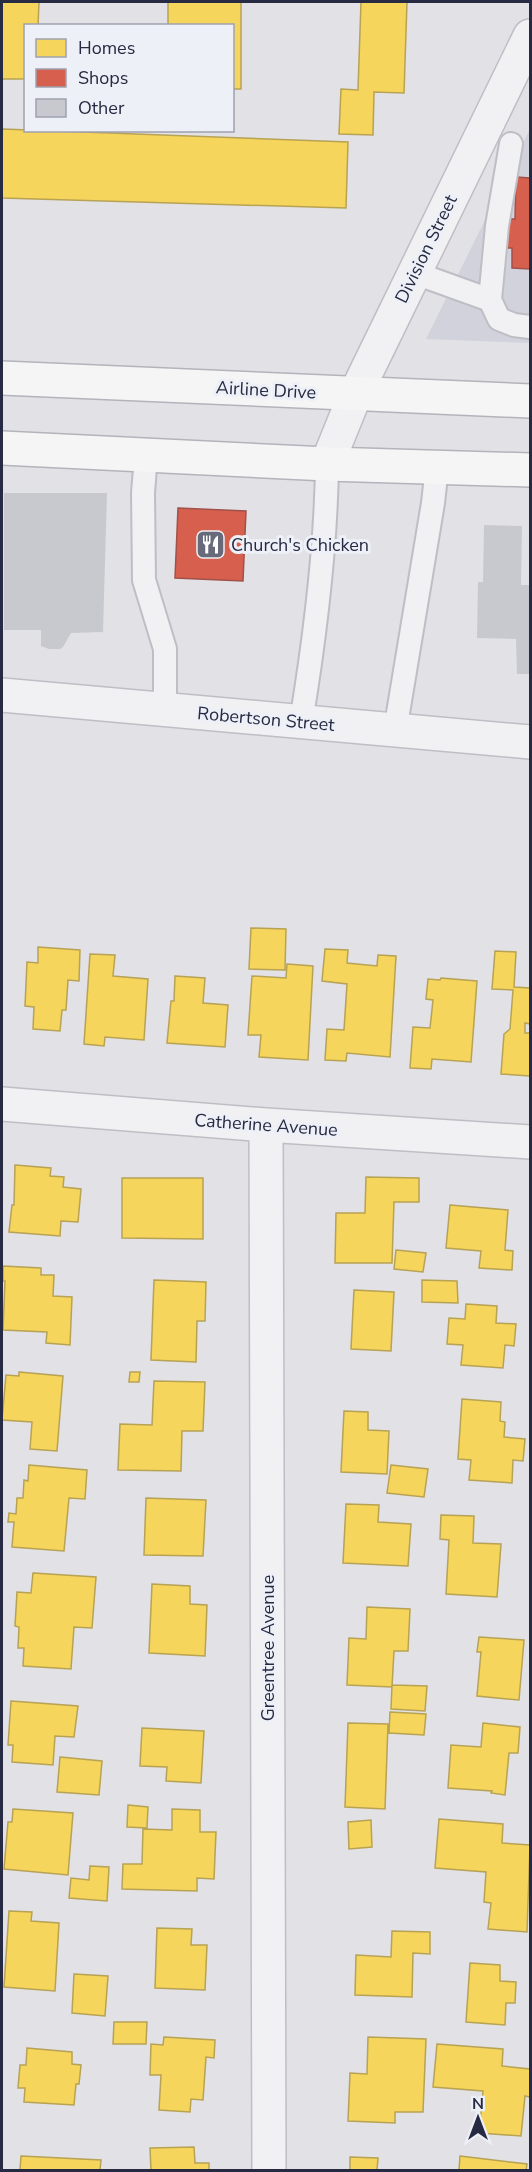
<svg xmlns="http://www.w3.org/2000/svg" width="532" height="2172" font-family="'Nunito Sans',sans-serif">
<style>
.built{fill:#d1d2dc}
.homes{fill:#f6d55c;stroke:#b8a254;stroke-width:1.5}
.shops{fill:#d6604d;stroke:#a1504a;stroke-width:1.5}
.building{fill:#c8c9cf}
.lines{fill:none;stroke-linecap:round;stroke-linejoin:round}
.service-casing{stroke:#bebec4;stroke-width:26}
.minor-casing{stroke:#bebec4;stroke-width:36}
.trunk-casing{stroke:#b3b4bb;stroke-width:36}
.service{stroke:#f1f1f3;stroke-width:22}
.minor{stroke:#f1f1f3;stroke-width:33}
.trunk{stroke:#f5f5f6;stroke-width:33}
.labels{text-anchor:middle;stroke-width:6;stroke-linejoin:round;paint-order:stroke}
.street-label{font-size:18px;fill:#262a42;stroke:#eef0f7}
.poi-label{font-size:18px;fill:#262a42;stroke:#eef0f7;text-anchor:start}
</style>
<rect width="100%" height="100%" fill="#e1e1e6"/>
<!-- built -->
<path class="built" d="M530 129V343L426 339Z"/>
<!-- homes -->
<path class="homes" d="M2 2H39L38 26H26V79H2Z
M168 2H241V89H232V26H168Z
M361 2H407L404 93 374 92 373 135 339 134 341 89 358 90Z
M2 129 348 142 346 208 2 198Z
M251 928 286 929 285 970 249 969Z
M38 947 80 950 79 981 68 980 66 1010H62L60 1031 33 1029 34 1007 25 1006 27 962 38 963Z
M325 949 348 950 347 963 377 966 378 955 396 956 390 1057 347 1053 346 1061 325 1060 327 1029 344 1030 347 984 322 981Z
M495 951 516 952 514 987 530 988V1024L525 1023V1033H530V1076L501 1074 504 1034 510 1029 513 990 492 989Z
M90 954 115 955 113 976 148 979 144 1040 105 1037 104 1046 84 1044Z
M287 964 313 966 308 1060 259 1057 261 1035H248L252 976 286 978Z
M175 976 205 978 203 1003 228 1005 225 1047 167 1043 171 1001H174Z
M441 978 477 981 471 1062 432 1059 431 1069 410 1068 413 1027 430 1028 433 1000 426 999 428 979 440 980Z
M15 1165 51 1168 50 1176 64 1177 63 1187 81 1189 78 1222 61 1221 60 1236 9 1232 12 1205H14Z
M366 1177 419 1178V1202H394L392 1263H335L336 1213H365Z
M122 1178H203V1239L122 1238Z
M450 1205 508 1210 505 1250 513 1251 512 1270 479 1268 481 1251 446 1248Z
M396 1250 426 1253 423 1272 394 1269Z
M3 1266 41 1268V1275H54L53 1296 72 1297 70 1345 46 1343 47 1332 3 1330 5 1281H3Z
M154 1280 206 1282 205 1321H197L196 1362 151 1360Z
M422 1280 457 1281 458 1303 422 1302Z
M354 1290 394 1292 391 1351 351 1349Z
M466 1304 497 1306 496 1323 516 1324 514 1346 505 1345 503 1368 461 1365 463 1345 447 1344 449 1318 465 1319Z
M19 1372 63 1376 57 1451 30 1449 32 1422 2 1420 6 1375 19 1376Z
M130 1372H140L139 1382H129Z
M154 1381 205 1382 203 1431H182L181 1471 118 1470 120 1424 152 1425Z
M462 1399 501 1402 500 1421 505 1422 504 1437 525 1439 523 1461 513 1460 512 1483 469 1480 471 1460 458 1459Z
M344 1411 368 1412V1430L389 1431 387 1474 341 1472Z
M29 1465 87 1470 85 1499 69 1498 64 1551 12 1547 14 1522H8L9 1513 16 1514 17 1498H23L24 1480 28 1481Z
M391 1465 428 1469 424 1497 387 1493Z
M146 1498 206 1500 203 1556 144 1555Z
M346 1504 379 1505 378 1522 411 1524 408 1566 343 1563Z
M441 1515 474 1516 473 1543 501 1544 497 1597 446 1594 449 1540 440 1539Z
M33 1573 96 1577 92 1628 74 1627 71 1669 23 1666 24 1648H18L19 1627 15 1626 17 1592 31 1593Z
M152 1584 190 1586V1604L207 1605 205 1656 149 1653Z
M367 1607 410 1609 408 1651H394L392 1687 347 1685 349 1638 366 1639Z
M479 1637 524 1640 519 1700 477 1696 481 1652H477Z
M392 1685 427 1686 425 1711 391 1709Z
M11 1701 78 1706 74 1737 55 1736 53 1765 12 1762 13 1745H8Z
M390 1712 426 1714 424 1735 389 1733Z
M348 1723 388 1724 385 1809 345 1807Z
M483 1723 520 1727 518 1753H509L505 1795 491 1793 492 1791 448 1788 451 1745 481 1747Z
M142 1728 204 1731 201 1783 166 1781 167 1767 140 1766Z
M60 1757 102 1761 99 1795 57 1792Z
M128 1805 148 1807 147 1828 127 1827Z
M13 1809 73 1813 68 1875 4 1869 8 1822H12Z
M172 1809 200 1810V1832H216L214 1879 197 1878V1891L122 1889 123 1864H142L143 1829 172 1830Z
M439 1819 503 1824 502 1843 530 1845 527 1932 488 1929 491 1903 484 1902 486 1872 435 1868Z
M371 1820 372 1847 349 1849 348 1822Z
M90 1866 109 1867 107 1901 69 1898 71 1878 89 1880Z
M9 1911 32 1912 31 1921 59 1923 55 1991 4 1987Z
M157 1928 192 1929 191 1945H207L205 1990 155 1988Z
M392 1931 430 1932V1954L413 1953 412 1997 355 1995 356 1955 391 1957Z
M470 1963 500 1965V1981L516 1982 515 2003H506L505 2025 466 2022Z
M74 1974 108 1976 105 2016 72 2013Z
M114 2022H147L146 2044H113Z
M164 2037 215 2040 214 2058 206 2057 203 2100 191 2099 190 2112 159 2110 161 2075H150L151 2044 163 2045Z
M368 2037 426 2039 423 2112H395V2123L348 2121 350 2073 367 2074Z
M437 2044 503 2049 502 2066 530 2069V2097L525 2096 521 2136 479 2133 483 2091 433 2087Z
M27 2048 72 2052V2064L81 2065 79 2084H76L74 2105 24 2102 25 2088H18L20 2065H26Z
M194 2147 195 2163H209V2170H151L150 2148Z
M21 2156 101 2160 100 2170H20Z
M460 2156 527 2164 526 2170H459Z
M350 2157 378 2158 377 2170H350Z"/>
<!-- shops -->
<path class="shops" d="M516 177 530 178V269L512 268V248H505L506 219H515Z
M178 508 246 511 243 581 175 578Z"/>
<!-- building -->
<path class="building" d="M4 493H107L103 632 71 633 63 647 60 649H49L41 646V630H4Z
M484 525 522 526 521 585H530V674H517L516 639 477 638 478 582H483Z"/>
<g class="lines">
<defs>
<path id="service" d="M511 144 497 226 490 300 499 319 514 325 530 327
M415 273 490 300
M146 455 143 493 144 580 165 649V710
M301 722C315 637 326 551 327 464
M395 731 433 503 437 467"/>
<path id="minor" d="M327 464 355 395 530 36
M2 695 530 742
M2 1104 266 1125 530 1142
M266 1125 269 2170"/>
<path id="trunk" d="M2 378 530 401
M2 448 327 464 530 470"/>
</defs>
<!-- service casing -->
<use href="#service" class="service-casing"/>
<!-- minor casing -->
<use href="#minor" class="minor-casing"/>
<!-- trunk casing -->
<use href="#trunk" class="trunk-casing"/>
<!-- service -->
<use href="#service" class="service"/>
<!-- minor -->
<use href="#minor" class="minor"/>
<!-- trunk -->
<use href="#trunk" class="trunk"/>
</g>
<!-- icons -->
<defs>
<symbol id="restaurant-square" viewBox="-11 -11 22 22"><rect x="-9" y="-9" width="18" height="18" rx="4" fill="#676a7b" stroke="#eef0f7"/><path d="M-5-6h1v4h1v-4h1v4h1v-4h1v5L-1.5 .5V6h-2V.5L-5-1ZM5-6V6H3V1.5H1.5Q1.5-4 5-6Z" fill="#fff"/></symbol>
</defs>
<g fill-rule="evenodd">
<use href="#restaurant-square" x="194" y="528" width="33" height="33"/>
</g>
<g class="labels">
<!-- street labels -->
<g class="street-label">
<text transform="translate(426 249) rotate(-64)" y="6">Division Street</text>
<text transform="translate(266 390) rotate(3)" y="6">Airline Drive</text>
<text transform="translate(266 719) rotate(5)" y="6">Robertson Street</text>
<text transform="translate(266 1125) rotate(4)" y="6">Catherine Avenue</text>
<text transform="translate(268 1648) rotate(-90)" y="6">Greentree Avenue</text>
</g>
<!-- poi labels -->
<g class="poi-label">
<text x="231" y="551">Church's Chicken</text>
</g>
</g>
<!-- border -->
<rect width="532" height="2172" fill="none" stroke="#262a42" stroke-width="6"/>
<!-- legend -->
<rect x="24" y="24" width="210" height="108" fill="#eef0f7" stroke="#9ea1af" stroke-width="1.5"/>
<rect x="36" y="39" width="30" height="18" fill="#f6d55c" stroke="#9ea1af" stroke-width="1.5"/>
<text x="78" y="54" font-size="18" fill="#262a42">Homes</text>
<rect x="36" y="69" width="30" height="18" fill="#d6604d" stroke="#9ea1af" stroke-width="1.5"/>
<text x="78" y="84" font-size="18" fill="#262a42">Shops</text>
<rect x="36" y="99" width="30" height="18" fill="#c8c9cf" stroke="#9ea1af" stroke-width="1.5"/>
<text x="78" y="114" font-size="18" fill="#262a42">Other</text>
<!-- north arrow -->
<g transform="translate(478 2118)" stroke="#eef0f7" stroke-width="4.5" paint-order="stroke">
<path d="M0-4.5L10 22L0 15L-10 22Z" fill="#262a42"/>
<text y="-9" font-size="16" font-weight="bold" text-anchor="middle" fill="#262a42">N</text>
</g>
</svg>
